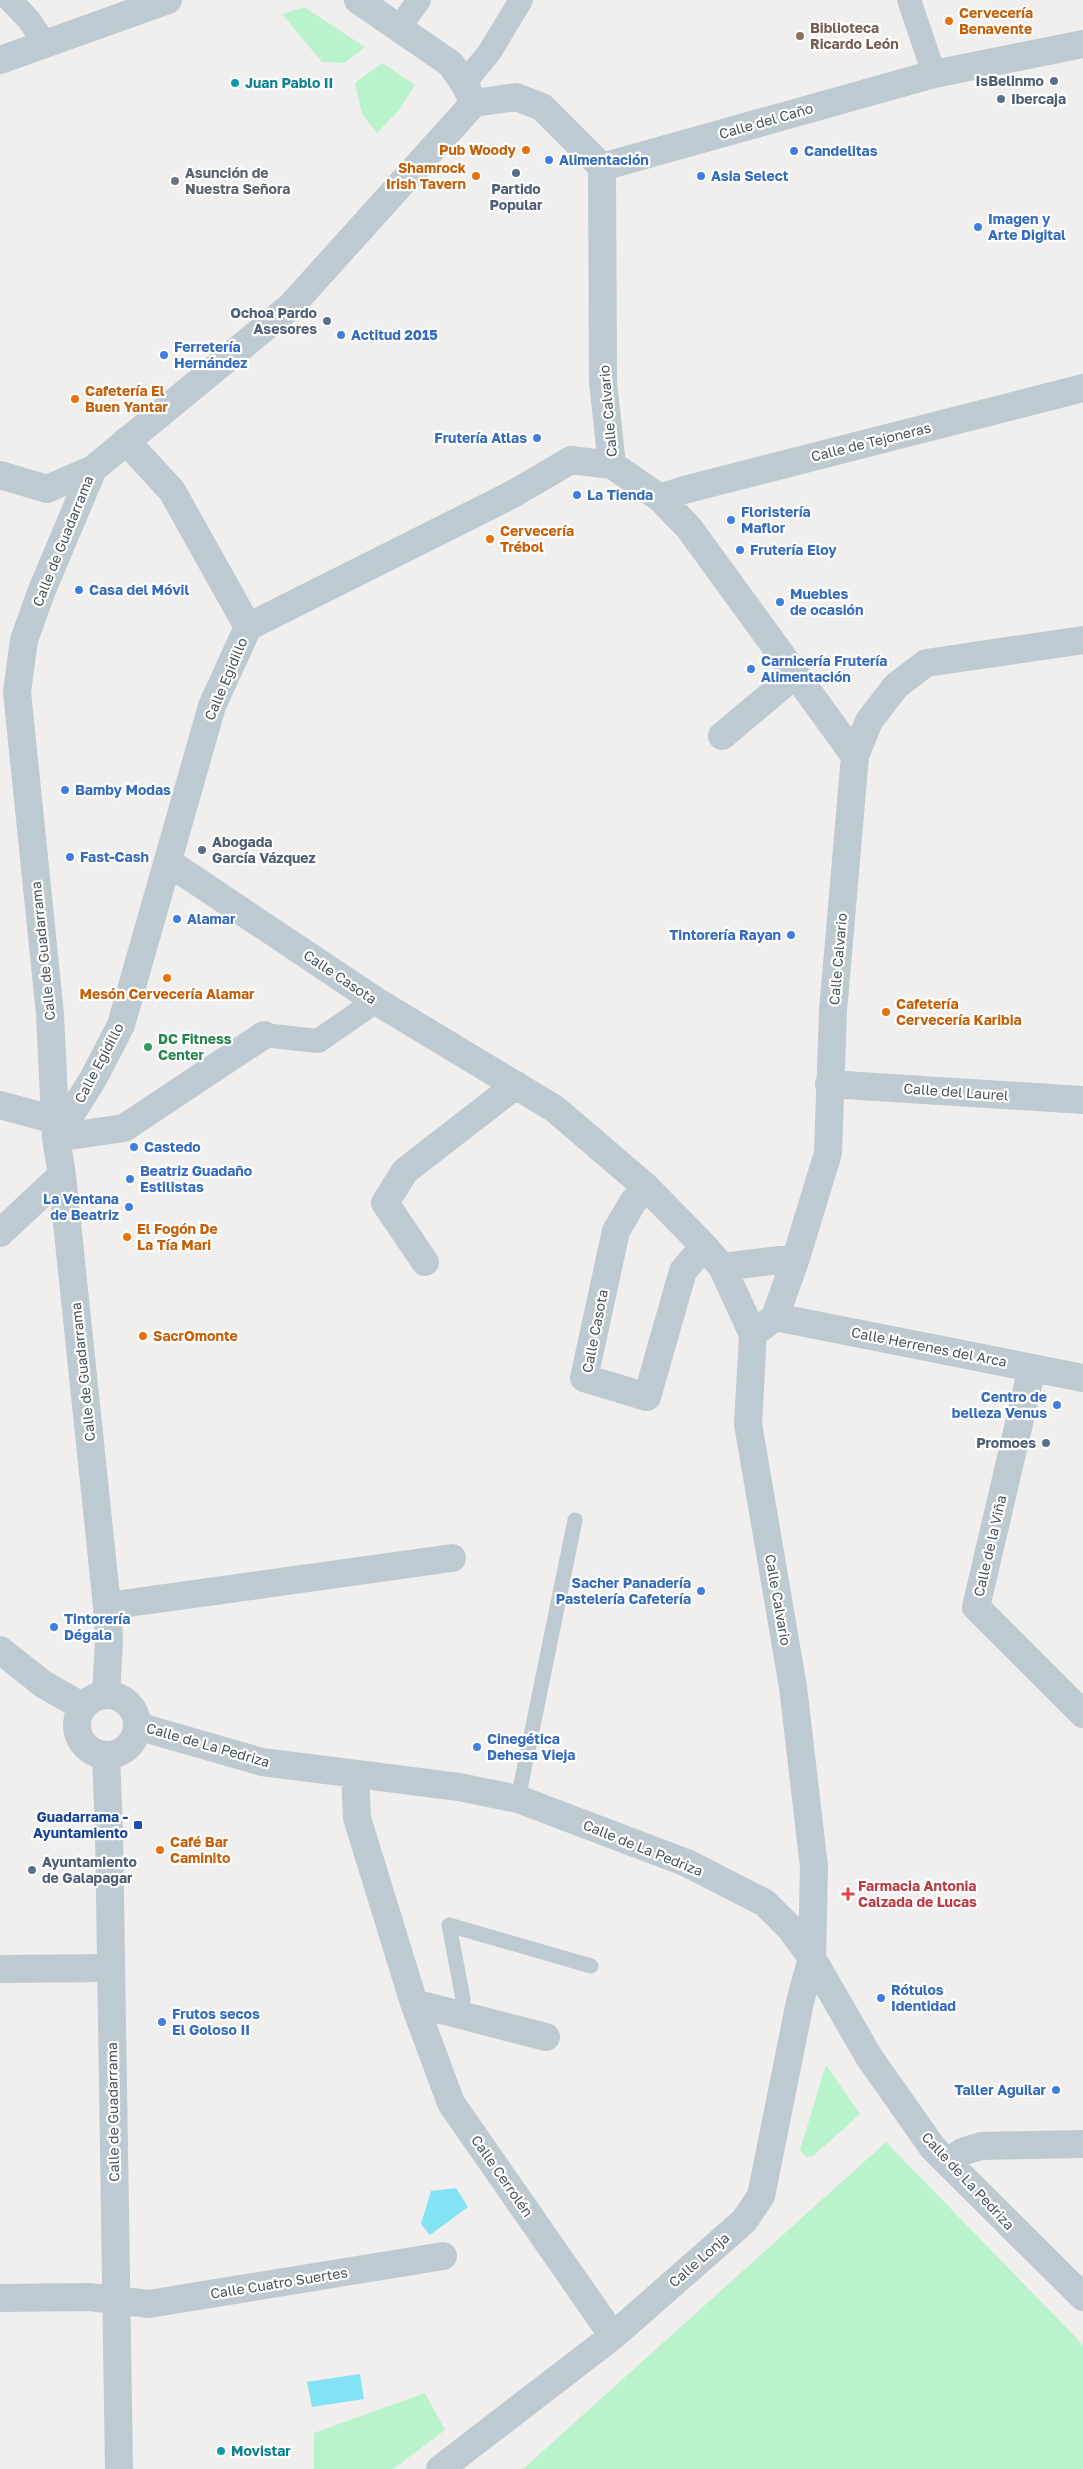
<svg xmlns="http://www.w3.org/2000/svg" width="1083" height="2469" font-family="'Golos Text',sans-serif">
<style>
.green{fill:#b8f3cb}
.water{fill:#81e3f4}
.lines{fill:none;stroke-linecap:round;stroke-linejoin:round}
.service{stroke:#bdcad2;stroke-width:15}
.pedestrian{stroke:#bdcad2;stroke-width:24}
.minor{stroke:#bdcad2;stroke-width:28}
.tertiary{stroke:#bdcad2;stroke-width:28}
.food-dot{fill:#e8710a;stroke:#fff;stroke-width:2}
.education-dot{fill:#8d6e63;stroke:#fff;stroke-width:2}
.service-dot{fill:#5c6f8a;stroke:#fff;stroke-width:2}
.culture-dot{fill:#0f9aa8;stroke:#fff;stroke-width:2}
.shop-dot{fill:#3f7fe0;stroke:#fff;stroke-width:2}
.worship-dot{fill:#6b7280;stroke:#fff;stroke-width:2}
.leisure-dot{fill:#2e9e5b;stroke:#fff;stroke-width:2}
.transit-dot{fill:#1a4fb4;stroke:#fff;stroke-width:2}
.health-dot{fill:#e0444e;stroke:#fff;stroke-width:2}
.labels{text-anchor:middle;stroke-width:4.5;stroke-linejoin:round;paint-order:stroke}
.food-label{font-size:14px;font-weight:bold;fill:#c56008;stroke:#fff;text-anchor:start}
.education-label{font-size:14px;font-weight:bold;fill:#785e54;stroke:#fff;text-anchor:start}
.service-label{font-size:14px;font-weight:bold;fill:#4e5e75;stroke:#fff;text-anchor:end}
.culture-label{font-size:14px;font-weight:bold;fill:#0d838f;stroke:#fff;text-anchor:start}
.street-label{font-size:14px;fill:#45535e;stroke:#fff}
.shop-label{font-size:14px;font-weight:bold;fill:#366cbe;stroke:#fff;text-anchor:start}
.worship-label{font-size:14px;font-weight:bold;fill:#5b616d;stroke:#fff;text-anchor:start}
.leisure-label{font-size:14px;font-weight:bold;fill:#27864d;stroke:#fff;text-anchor:start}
.transit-label{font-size:14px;font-weight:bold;fill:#164399;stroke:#fff;text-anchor:end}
.health-label{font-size:14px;font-weight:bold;fill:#be3a42;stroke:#fff;text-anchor:start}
</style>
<rect width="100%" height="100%" fill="#f1eeee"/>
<!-- green -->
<path class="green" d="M304 7 365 47 344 63 322 62 282 14Z
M382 63 415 85 399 110 377 133 362 114 355 83Z
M826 2065 860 2114 813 2156 806 2157 800 2150Z
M886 2142 1083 2345V2469H523Z
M425 2393 445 2430 393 2469H314V2433Z"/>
<!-- water -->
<path class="water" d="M456 2188 468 2207 430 2235 421 2224 431 2191Z
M360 2374 364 2399 312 2407 307 2382Z"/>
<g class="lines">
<!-- service -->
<path class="service" d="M518 1799 575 1520
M459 2015 463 1999 449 1925 591 1966"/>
<!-- pedestrian -->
<path class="pedestrian" d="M10 0 29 20 46 45
M909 0 934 74
M399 28 419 0
M464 83 489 53 521 0
M264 1035 318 1041 376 1001"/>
<!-- minor -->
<path class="minor" d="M358 0 451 64 464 83 474 103
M0 60 168 0
M474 103 516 97 542 107 602 167
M602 167 603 382 612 465 660 498 689 528 855 756
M602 167 934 74 1083 44
M126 441 172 491 248 627
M0 475 47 489 93 469
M660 498 684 490 1083 388
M722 736 796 674
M168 862 376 1001 555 1109 646 1187 704 1246 722 1267 753 1334
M829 1084 1083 1100
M0 1105 55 1120
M56 1138 93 1079 121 1025 212 706 248 627 513 494 571 460 612 465
M56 1138 124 1128 264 1035
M646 1187 633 1202 616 1231 584 1378 647 1397 683 1271 704 1246
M0 1233 62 1175
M425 1262 385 1203 405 1171 516 1085
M722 1267 796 1258
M775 1317 1083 1378
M1032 1368 976 1607 1083 1714
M107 1606 452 1558
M0 1650 43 1684 83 1707
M106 1695 109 1640 107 1606 62 1175 56 1138 50 1014 17 692 24 640 42 590 93 469 291 306 474 103
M137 1726 262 1762 459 1787 518 1799 687 1863 765 1903 791 1929 812 1958 869 2057 933 2148 1083 2297
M355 1776 357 1818 414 2003 451 2103 613 2336
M0 1969 111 1968
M414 2003 546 2037
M948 2163 962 2152 981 2146 1083 2144
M0 2298 89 2297 149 2304 443 2256
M440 2469 613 2336 744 2221 761 2196 800 2002 812 1958 814 1867 793 1687 748 1424 753 1334 775 1317 796 1258 828 1153 833 1011 855 756 869 721 896 686 926 663 1083 640"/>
<!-- tertiary -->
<path class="tertiary" d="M77 1725a30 30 0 1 1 60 0a30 30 0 1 1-60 0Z
M106 1755 109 1831 119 2469"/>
</g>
<!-- markers -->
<g class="food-dot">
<circle cx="949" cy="21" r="5"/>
<circle cx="526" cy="150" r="5"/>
<circle cx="476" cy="176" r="5"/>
<circle cx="75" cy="399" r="5"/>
<circle cx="490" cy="539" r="5"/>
<circle cx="167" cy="978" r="5"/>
<circle cx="886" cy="1012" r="5"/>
<circle cx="127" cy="1237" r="5"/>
<circle cx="143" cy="1336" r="5"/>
<circle cx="160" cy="1850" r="5"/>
</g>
<circle class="education-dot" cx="800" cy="36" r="5"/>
<g class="service-dot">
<circle cx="1054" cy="81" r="5"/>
<circle cx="1001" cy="99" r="5"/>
<circle cx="516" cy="173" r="5"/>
<circle cx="327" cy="321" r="5"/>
<circle cx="202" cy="850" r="5"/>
<circle cx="1046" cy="1443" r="5"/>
<circle cx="32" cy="1870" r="5"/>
</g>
<g class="culture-dot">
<circle cx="235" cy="83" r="5"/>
<circle cx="221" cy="2451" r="5"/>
</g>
<g class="shop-dot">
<circle cx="794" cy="151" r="5"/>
<circle cx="549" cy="160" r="5"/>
<circle cx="701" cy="176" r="5"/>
<circle cx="978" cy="227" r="5"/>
<circle cx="341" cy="335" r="5"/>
<circle cx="164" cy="355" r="5"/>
<circle cx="537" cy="438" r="5"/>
<circle cx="577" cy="495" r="5"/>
<circle cx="731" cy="520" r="5"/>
<circle cx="740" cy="550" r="5"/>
<circle cx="79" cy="590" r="5"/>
<circle cx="780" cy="602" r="5"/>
<circle cx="751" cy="669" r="5"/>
<circle cx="65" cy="790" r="5"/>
<circle cx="70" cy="857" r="5"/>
<circle cx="177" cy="919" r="5"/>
<circle cx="791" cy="935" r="5"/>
<circle cx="134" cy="1147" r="5"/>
<circle cx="130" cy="1179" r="5"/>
<circle cx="129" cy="1207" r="5"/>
<circle cx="1057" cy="1405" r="5"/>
<circle cx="701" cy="1591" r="5"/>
<circle cx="54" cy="1627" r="5"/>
<circle cx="477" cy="1747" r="5"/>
<circle cx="881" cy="1998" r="5"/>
<circle cx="162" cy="2022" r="5"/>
<circle cx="1056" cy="2090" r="5"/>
</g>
<circle class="worship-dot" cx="175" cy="181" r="5"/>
<circle class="leisure-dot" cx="148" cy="1047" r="5"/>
<rect class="transit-dot" x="133" y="1820" width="10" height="10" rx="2.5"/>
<path class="health-dot" d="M845.5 1886.5h5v5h5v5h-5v5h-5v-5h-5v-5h5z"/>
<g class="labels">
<!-- food labels -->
<g class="food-label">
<text x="959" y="18">Cervecería<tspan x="959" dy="16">Benavente</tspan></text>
<text x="516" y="155" text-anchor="end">Pub Woody</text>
<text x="466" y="173" text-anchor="end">Shamrock<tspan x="466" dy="16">Irish Tavern</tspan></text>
<text x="85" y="396">Cafetería El<tspan x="85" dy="16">Buen Yantar</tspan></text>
<text x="500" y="536">Cervecería<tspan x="500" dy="16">Trébol</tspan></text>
<text x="167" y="999" text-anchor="middle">Mesón Cervecería Alamar</text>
<text x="896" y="1009">Cafetería<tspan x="896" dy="16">Cervecería Karibia</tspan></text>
<text x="137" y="1234">El Fogón De<tspan x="137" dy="16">La Tía Mari</tspan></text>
<text x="153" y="1341">SacrOmonte</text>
<text x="170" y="1847">Café Bar<tspan x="170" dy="16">Caminito</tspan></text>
</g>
<!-- education labels -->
<g class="education-label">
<text x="810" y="33">Biblioteca<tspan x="810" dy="16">Ricardo León</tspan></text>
</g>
<!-- service labels -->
<g class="service-label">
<text x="1044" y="86">IsBelinmo</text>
<text x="1011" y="104" text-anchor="start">Ibercaja</text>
<text x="516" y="194" text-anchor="middle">Partido<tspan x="516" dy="16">Popular</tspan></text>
<text x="317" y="318">Ochoa Pardo<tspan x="317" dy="16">Asesores</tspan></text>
<text x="212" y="847" text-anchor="start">Abogada<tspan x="212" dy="16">García Vázquez</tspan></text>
<text x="1036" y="1448">Promoes</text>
<text x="42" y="1867" text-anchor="start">Ayuntamiento<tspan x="42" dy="16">de Galapagar</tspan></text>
</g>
<!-- culture labels -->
<g class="culture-label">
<text x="245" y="88">Juan Pablo II</text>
<text x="231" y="2456">Movistar</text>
</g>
<!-- street labels -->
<g class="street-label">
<text transform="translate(766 121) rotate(-16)" y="5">Calle del Caño</text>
<text transform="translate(608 411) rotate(-95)" y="5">Calle Calvario</text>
<text transform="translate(871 442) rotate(-14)" y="5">Calle de Tejoneras</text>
<text transform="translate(63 541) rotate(-68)" y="5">Calle de Guadarrama</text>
<text transform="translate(226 679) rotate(-67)" y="5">Calle Egidillo</text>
<text transform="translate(43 951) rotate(-96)" y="5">Calle de Guadarrama</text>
<text transform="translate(838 959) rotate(-85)" y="5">Calle Calvario</text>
<text transform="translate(340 977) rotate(34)" y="5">Calle Casota</text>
<text transform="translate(99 1063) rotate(-62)" y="5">Calle Egidillo</text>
<text transform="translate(956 1092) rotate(4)" y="5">Calle del Laurel</text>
<text transform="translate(595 1331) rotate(-79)" y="5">Calle Casota</text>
<text transform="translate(929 1347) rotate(11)" y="5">Calle Herrenes del Arca</text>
<text transform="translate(83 1372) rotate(-96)" y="5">Calle de Guadarrama</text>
<text transform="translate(990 1546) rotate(-77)" y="5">Calle de la Viña</text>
<text transform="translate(778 1600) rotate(80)" y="5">Calle Calvario</text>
<text transform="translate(208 1745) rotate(16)" y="5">Calle de La Pedriza</text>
<text transform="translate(643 1848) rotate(22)" y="5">Calle de La Pedriza</text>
<text transform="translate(113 2112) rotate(-91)" y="5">Calle de Guadarrama</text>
<text transform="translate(502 2176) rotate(55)" y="5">Calle Cerrolén</text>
<text transform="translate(968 2181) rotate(47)" y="5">Calle de La Pedriza</text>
<text transform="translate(699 2260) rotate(-41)" y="5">Calle Lonja</text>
<text transform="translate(279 2283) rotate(-9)" y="5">Calle Cuatro Suertes</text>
</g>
<!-- shop labels -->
<g class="shop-label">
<text x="804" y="156">Candelitas</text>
<text x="559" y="165">Alimentación</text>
<text x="711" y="181">Asia Select</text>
<text x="988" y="224">Imagen y<tspan x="988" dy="16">Arte Digital</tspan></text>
<text x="351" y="340">Actitud 2015</text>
<text x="174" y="352">Ferretería<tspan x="174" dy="16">Hernández</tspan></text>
<text x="527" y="443" text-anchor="end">Frutería Atlas</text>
<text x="587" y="500">La Tienda</text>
<text x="741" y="517">Floristería<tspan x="741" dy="16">Maflor</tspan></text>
<text x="750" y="555">Frutería Eloy</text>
<text x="89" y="595">Casa del Móvil</text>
<text x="790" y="599">Muebles<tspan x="790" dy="16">de ocasión</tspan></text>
<text x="761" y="666">Carnicería Frutería<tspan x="761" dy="16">Alimentación</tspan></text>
<text x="75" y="795">Bamby Modas</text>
<text x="80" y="862">Fast-Cash</text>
<text x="187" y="924">Alamar</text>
<text x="781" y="940" text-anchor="end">Tintorería Rayan</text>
<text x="144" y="1152">Castedo</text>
<text x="140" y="1176">Beatriz Guadaño<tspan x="140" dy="16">Estilistas</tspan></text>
<text x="119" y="1204" text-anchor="end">La Ventana<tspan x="119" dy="16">de Beatriz</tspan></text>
<text x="1047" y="1402" text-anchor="end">Centro de<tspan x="1047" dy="16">belleza Venus</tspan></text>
<text x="691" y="1588" text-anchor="end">Sacher Panadería<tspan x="691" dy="16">Pastelería Cafetería</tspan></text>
<text x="64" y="1624">Tintorería<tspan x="64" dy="16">Dégala</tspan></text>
<text x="487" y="1744">Cinegética<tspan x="487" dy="16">Dehesa Vieja</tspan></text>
<text x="891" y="1995">Rótulos<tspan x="891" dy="16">Identidad</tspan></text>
<text x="172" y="2019">Frutos secos<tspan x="172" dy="16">El Goloso II</tspan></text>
<text x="1046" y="2095" text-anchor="end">Taller Aguilar</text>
</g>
<!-- worship labels -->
<g class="worship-label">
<text x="185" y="178">Asunción de<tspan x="185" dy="16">Nuestra Señora</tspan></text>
</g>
<!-- leisure labels -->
<g class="leisure-label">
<text x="158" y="1044">DC Fitness<tspan x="158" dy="16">Center</tspan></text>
</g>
<!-- transit labels -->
<g class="transit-label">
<text x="128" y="1822">Guadarrama -<tspan x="128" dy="16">Ayuntamiento</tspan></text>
</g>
<!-- health labels -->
<g class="health-label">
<text x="858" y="1891">Farmacia Antonia<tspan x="858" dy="16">Calzada de Lucas</tspan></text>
</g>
</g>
</svg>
